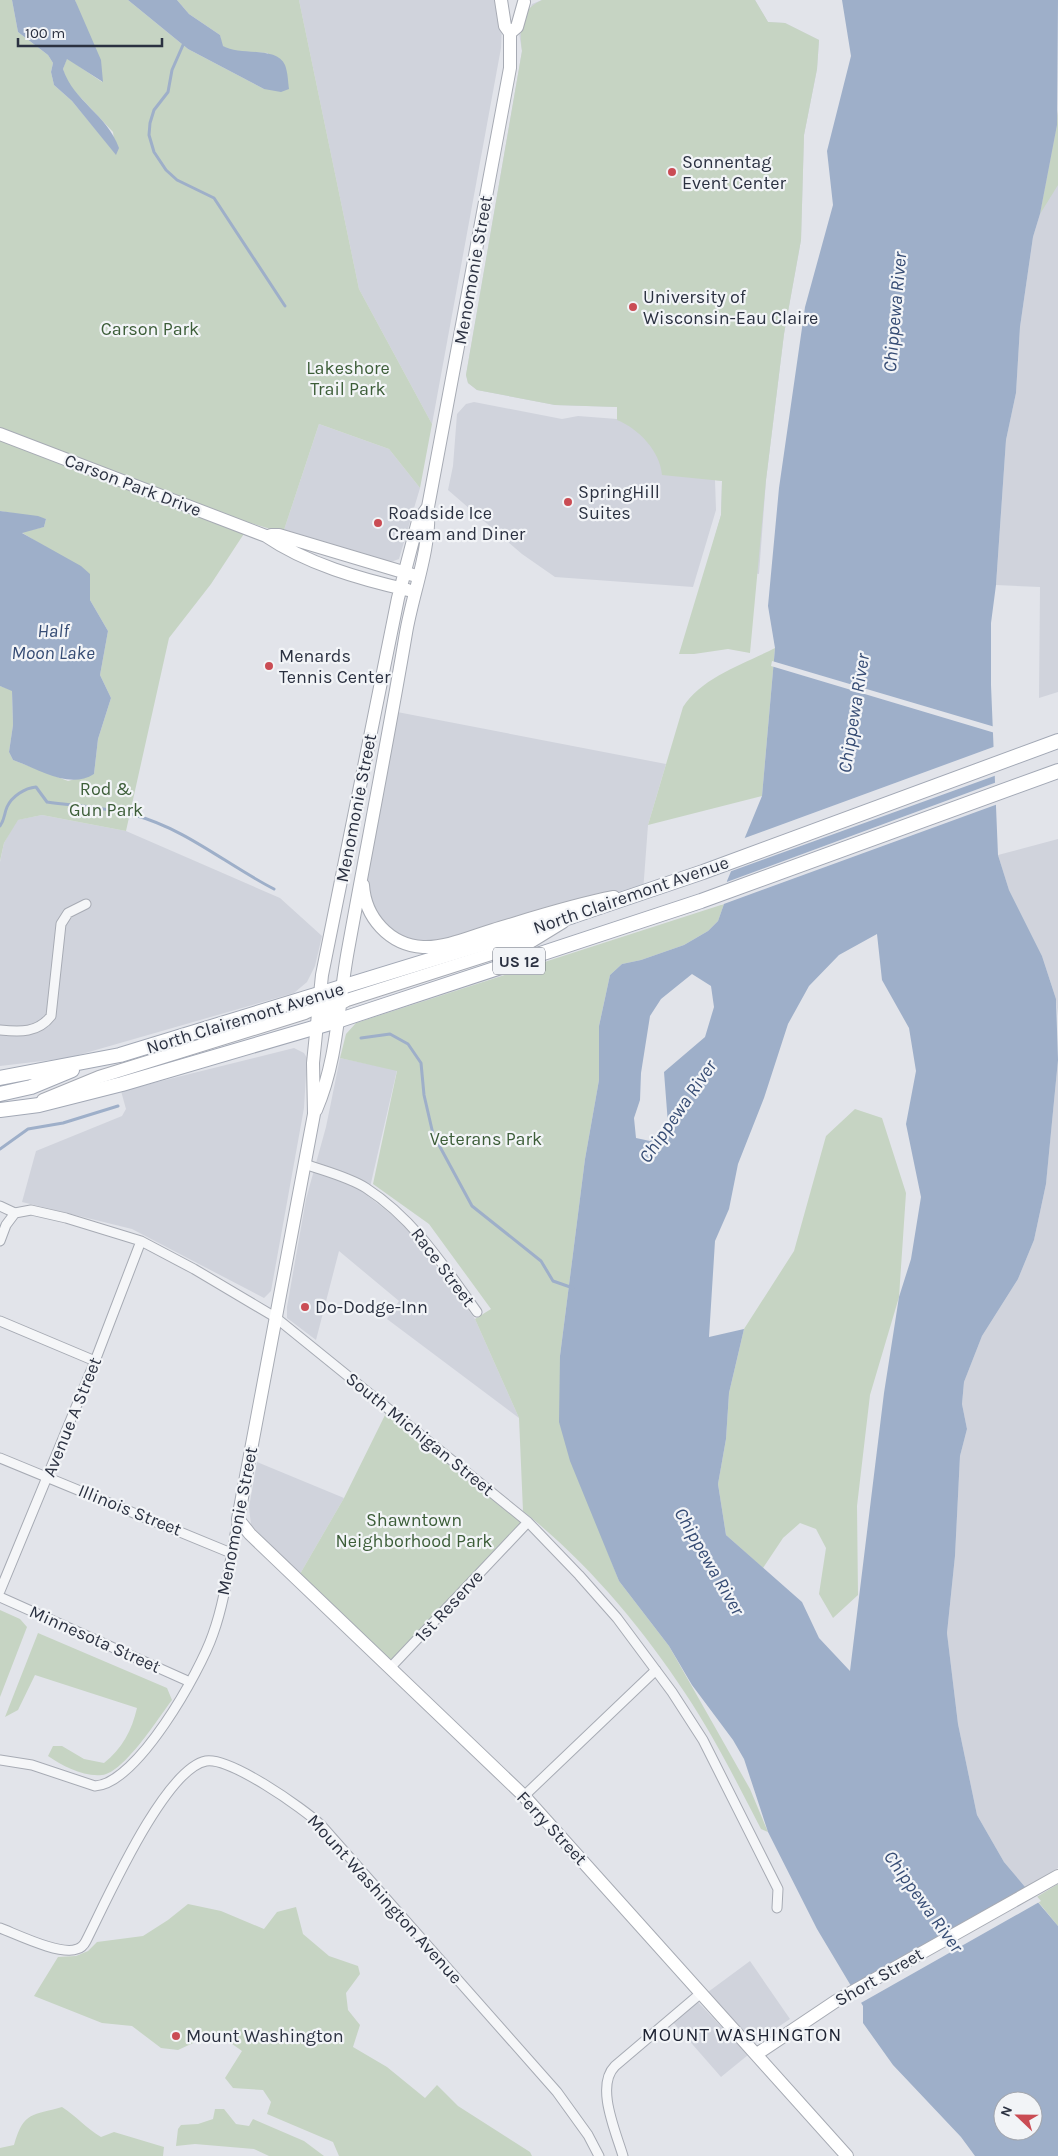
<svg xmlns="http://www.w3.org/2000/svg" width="1058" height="2156" font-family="Karla,sans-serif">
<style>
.built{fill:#d0d3dc}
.green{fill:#c6d4c3}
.water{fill:#9eafc9;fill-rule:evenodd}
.pier{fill:#e2e4ea}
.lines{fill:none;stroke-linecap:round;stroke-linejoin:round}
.stream{stroke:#9eafc9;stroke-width:3}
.street-casing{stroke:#a7abb4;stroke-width:11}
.secondary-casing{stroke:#a7abb4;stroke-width:14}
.primary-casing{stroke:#a2a8b5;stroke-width:16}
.street{stroke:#f5f6f8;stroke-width:9}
.secondary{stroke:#fff;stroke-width:12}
.primary{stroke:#fff;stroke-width:14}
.poi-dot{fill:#ca4c54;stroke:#f2f4f7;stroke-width:2}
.labels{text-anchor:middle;stroke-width:4.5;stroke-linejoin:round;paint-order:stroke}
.shield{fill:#f2f4f7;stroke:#676c78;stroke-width:1}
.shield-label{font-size:16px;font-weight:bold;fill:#2b3141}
.poi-label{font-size:18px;fill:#2b3141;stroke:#f2f4f7;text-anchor:start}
.street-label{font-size:18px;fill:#2b3141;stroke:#f2f4f7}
.park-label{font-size:18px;fill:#3c5d38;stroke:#f2f4f7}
.water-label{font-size:19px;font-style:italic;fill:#364c74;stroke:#f2f4f7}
.neighbourhood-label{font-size:19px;letter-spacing:1px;fill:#1d2232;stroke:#f2f4f7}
</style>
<rect width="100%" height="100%" fill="#e2e4ea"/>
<!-- built -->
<path class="built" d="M299 0H496L502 25 501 48 432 424 359 289Z
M542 0H755L768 22 785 23 819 40 817 69 804 135 801 240 784 334 766 480 759 574 707 565 721 515 722 481 715 480 716 510 693 587 555 577 522 554 448 490 453 466 457 414 466 404 474 402 562 419 578 416 617 419V407L555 405 477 390 468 383 466 375 522 51 519 33 532 4Z
M1058 110V692L1039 698 1040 587 996 585 1006 440 1016 393 1020 327 1033 237 1040 214Z
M319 424 389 449 420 488 399 559 388 563 283 533Z
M392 711 666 764 648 825 643 892 440 946 393 938 363 889Z
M42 815 126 831 280 898 322 936 315 966 307 982 294 993 68 1058 0 1066V862L4 843 17 820Z
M1058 839V1016L1056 999 1042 956 1009 890 998 855Z
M294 1048 304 1053 307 1058 304 1108 271 1291 264 1298 132 1229 22 1202 36 1151 122 1116 126 1109 121 1091Z
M340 1058 397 1070 368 1196 406 1226 475 1319 519 1418 387 1319 399 1301 339 1251 316 1340 287 1318V1307L306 1199 326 1127Z
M1058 1060V1868L1026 1888 1004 1862 977 1815 958 1724 947 1633 955 1556 960 1456 967 1429 962 1404 964 1382 982 1336 1018 1279 1034 1240 1046 1184Z
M257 1462 344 1498 300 1574 251 1525 249 1507Z
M750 1961 790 2019 763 2037 757 2038 747 2035 708 1992Z
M697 2001 748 2055 721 2077 672 2021Z"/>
<!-- green -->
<path class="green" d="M0 0H12L18 32 48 55 53 63 51 72 54 85 72 101 116 154 113 132 67 83 63 69 67 58 102 82 75 0H128L188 49 264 89 268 53 231 51 222 46 220 35 189 14 177 0H299L359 289 432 424 420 488 389 449 319 424 283 533 251 523 211 584 169 638 126 831 42 815 18 820 4 843 0 861V686L12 690 13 725 9 752 13 760 68 781 94 774 98 739 111 698 100 675 108 631 90 600 89 574 21 532 44 527 46 519 0 511Z
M542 0H755L768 22 785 23 819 40 817 69 804 135 801 240 784 334 766 480 750 653 728 649 694 654H679L721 515 722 481 662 475C660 451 639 429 617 420V407L555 405 477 390 468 383 466 375 522 51C519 28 520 10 542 0Z
M1058 110V185L1040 214 1057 125Z
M775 648 762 796 648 825 683 707C702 677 744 664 775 648Z
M724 904 718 921 708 931 684 945 641 960 622 964 610 975 599 1026V1080L585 1159 560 1356 591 1509 619 1581 669 1646 750 1789 768 1832 761 1829C737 1783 714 1736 685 1693 641 1626 586 1561 523 1511L519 1418 475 1319 491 1309 429 1224 373 1184 397 1071 340 1058 346 1034 356 1023Z
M855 1109 882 1118 906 1193 899 1297 870 1395 857 1506 858 1595 833 1618 819 1594 826 1548 816 1529 800 1523 783 1538 763 1568 726 1535 718 1484 726 1439 729 1393 744 1329 794 1251 826 1136Z
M388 1409 528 1522 390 1668 300 1574 344 1498Z
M0 1610 20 1619 27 1627 0 1697Z
M38 1633 167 1688 172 1700C159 1717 124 1773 102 1775 83 1777 63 1766 48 1756L53 1746H62L84 1759 104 1763C122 1749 132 1730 137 1708L35 1675 18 1710 5 1717Z
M1058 1884V1926L1035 1898Z
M188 1904 221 1911 264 1929 277 1912 296 1907 303 1934 329 1956 358 1966 360 1974 346 1993 348 2010 360 2025 353 2047 387 2067 425 2098 437 2085 458 2106 530 2152 532 2156H339L333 2142 267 2114 271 2102 263 2090 233 2088 225 2078 242 2051 228 2041 204 2038 178 2050 161 2048 132 2026 102 2023 34 1996 58 1957 76 1956 88 1951 97 1942 143 1936 168 1920Z
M62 2107C76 2116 86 2128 101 2137L114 2132 164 2147 163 2156H0V2148L14 2145C24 2110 33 2116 62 2107Z
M215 2109H224L236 2124 249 2126 253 2119 304 2141 324 2156H269L254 2149 195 2144 176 2146 178 2129 181 2125 198 2124 213 2119Z"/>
<!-- water -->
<path class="water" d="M12 0H75L101 60 103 82 67 59 63 69C74 102 107 114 119 148L116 155 72 101 54 85 51 72 53 63 48 55 18 32Z
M128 0H177L189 14 220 35 223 46C239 56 277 46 285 65 288 73 288 82 289 89L281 92 264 89 188 49Z
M842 0H1058L1057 125 1040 214 1033 237 1020 327 1016 393 1006 440 996 585 991 623V685L998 855 1009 890 1042 956 1056 999 1058 1060 1046 1184 1034 1240 1018 1279 982 1336 964 1382 962 1404 967 1429 960 1456 955 1556 947 1633 958 1724 977 1815 1004 1862 1058 1926V2156H975L961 2137 893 2065 863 2023V2006L817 1929 768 1832 744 1759 733 1740 692 1685 669 1646 619 1581 570 1461 559 1422 560 1356 585 1159 599 1080V1026L610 975 622 964 641 960 684 945 708 931 718 921 724 904 727 881 762 796 775 648 768 606 779 488 805 307 833 205 827 151 851 56ZM877 934 882 980 909 1028 916 1071 906 1124 921 1197 911 1259 899 1297 884 1393 850 1671 819 1638 802 1602 726 1535 718 1484 726 1439 729 1393 744 1329 709 1337 715 1241 729 1209 738 1164 764 1098 788 1024 809 986 839 955ZM692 974 711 986 714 1007 705 1037 664 1072 668 1124 650 1141 636 1138 634 1118 640 1100 641 1073 650 1016 661 999ZM1003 2101H1033V2131H1003Z
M0 511 38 516 46 519 44 527 22 533 81 566 90 574V600L108 631 100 675 111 698 98 739 94 774C69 790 39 769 13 760L9 752 13 725 12 691 0 686Z"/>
<!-- pier -->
<path class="pier" d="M772 661 995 727V733L771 666Z
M996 746 997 775 729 872 742 839Z
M997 782 998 804 721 905 724 883Z
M1028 1886 1041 1901 859 2004 849 1987Z"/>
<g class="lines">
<!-- stream -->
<path class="stream" d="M183 45 172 70 168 92 154 110 150 123 149 135 154 152 166 170 177 180 214 198 285 306
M0 826C5 819 4 814 7 807 12 796 25 788 36 787L47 802C75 806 107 807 134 815 186 829 227 865 274 889
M361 1038 390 1034 408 1044 421 1063 424 1095 433 1134 472 1206 541 1261 553 1281 573 1288
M0 1149 28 1129 63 1123 118 1106"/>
<defs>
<path id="street" d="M0 1030C20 1032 38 1033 51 1016L61 924 68 913 86 904
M305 1164C324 1171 349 1177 366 1188 414 1219 444 1266 477 1312
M0 1206 15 1213 31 1210 66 1218 141 1241 194 1269 275 1317 528 1522 579 1575 617 1618 672 1692 703 1740 778 1889 777 1908
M0 1241 6 1225 15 1213
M0 1321 95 1361
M0 1458 231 1553
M0 1591 95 1361 141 1241
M0 1597 190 1682
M390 1668 528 1522
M0 1760 32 1765 95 1786C137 1784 200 1672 213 1634 226 1598 230 1557 238 1519
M524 1796 656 1670
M0 1928C16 1934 61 1956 77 1949 81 1948 84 1945 86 1941 105 1904 164 1769 206 1761 230 1757 303 1808 321 1825L557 2092 588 2135 599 2156
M623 2156C616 2132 595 2086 615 2066L701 1993"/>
<path id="secondary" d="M510 33 517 27 524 2
M0 434 266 536C307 564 360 579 408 590
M428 507 418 521 398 598 322 975 313 1063 314 1114 238 1519 250 1534 524 1796 847 2156
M271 535H279L413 575
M363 885C365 917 389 945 423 947 446 948 470 937 493 930 533 918 572 905 614 897
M318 1026 333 1008 347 1000 532 941 563 922
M43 1100 99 1077 305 1013 325 1003 341 989
M316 1110C338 1059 338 1004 348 950 367 845 388 739 406 633 413 592 431 548 428 507L510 68V33L505 26 501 0
M757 2054 836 2001 1058 1876"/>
<path id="primary" d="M0 1078 120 1055 573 916 703 872 1058 741
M0 1094 31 1087 72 1070
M0 1110 39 1105 122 1084 337 1021 701 901 1058 771"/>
</defs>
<!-- street casing -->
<use href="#street" class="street-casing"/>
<!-- secondary casing -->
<use href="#secondary" class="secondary-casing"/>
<!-- primary casing -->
<use href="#primary" class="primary-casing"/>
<!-- street -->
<use href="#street" class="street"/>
<!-- secondary -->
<use href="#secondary" class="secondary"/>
<!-- primary -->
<use href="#primary" class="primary"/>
</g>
<!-- markers -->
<g class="poi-dot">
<circle cx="672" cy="172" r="5"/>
<circle cx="633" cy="307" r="5"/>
<circle cx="568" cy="502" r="5"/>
<circle cx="378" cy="523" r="5"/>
<circle cx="269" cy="666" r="5"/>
<circle cx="305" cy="1307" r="5"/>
<circle cx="176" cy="2036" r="5"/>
</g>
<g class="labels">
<!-- shield labels -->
<rect class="shield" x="493" y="947.5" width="52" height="27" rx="4"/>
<g class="shield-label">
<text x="519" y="967">US 12</text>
</g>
<!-- poi labels -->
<g class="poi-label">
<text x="682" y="168">Sonnentag<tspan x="682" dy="21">Event Center</tspan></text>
<text x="643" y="303">University of<tspan x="643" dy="21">Wisconsin-Eau Claire</tspan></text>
<text x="578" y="498">SpringHill<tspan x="578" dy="21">Suites</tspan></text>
<text x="388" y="519">Roadside Ice<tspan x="388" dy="21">Cream and Diner</tspan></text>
<text x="279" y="662">Menards<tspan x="279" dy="21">Tennis Center</tspan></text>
<text x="315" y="1313">Do-Dodge-Inn</text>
<text x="186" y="2042">Mount Washington</text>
</g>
<!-- street labels -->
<g class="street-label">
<text transform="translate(473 270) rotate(-80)" y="6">Menomonie Street</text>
<text transform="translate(133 485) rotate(21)" y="6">Carson Park Drive</text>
<text transform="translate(356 808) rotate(-79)" y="6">Menomonie Street</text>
<text transform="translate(631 895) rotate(-19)" y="6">North Clairemont Avenue</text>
<text transform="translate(245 1018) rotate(-17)" y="6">North Clairemont Avenue</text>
<text transform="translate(443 1267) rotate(53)" y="6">Race Street</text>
<text transform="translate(72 1417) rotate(-68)" y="6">Avenue A Street</text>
<text transform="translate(420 1434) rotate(39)" y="6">South Michigan Street</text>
<text transform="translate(130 1510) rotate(22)" y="6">Illinois Street</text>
<text transform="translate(237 1521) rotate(-79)" y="6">Menomonie Street</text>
<text transform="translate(449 1606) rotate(-47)" y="6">1st Reserve</text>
<text transform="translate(95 1639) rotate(24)" y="6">Minnesota Street</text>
<text transform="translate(552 1828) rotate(47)" y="6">Ferry Street</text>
<text transform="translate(385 1899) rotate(48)" y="6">Mount Washington Avenue</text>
<text transform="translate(879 1977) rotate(-30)" y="6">Short Street</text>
</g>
<!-- park labels -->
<g class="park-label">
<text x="150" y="335">Carson Park</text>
<text x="348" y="374">Lakeshore<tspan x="348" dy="21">Trail Park</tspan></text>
<text x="106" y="795">Rod &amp;<tspan x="106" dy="21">Gun Park</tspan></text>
<text x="486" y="1145">Veterans Park</text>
<text x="414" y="1526">Shawntown<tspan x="414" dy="21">Neighborhood Park</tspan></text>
</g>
<!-- water labels -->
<g class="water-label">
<text transform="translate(894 312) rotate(-85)" y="7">Chippewa River</text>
<text x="53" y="637">Half<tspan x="53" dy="22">Moon Lake</tspan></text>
<text transform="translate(853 713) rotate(-81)" y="7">Chippewa River</text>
<text transform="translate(677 1111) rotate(-55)" y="7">Chippewa River</text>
<text transform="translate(710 1561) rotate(60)" y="7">Chippewa River</text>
<text transform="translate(924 1901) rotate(54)" y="7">Chippewa River</text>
</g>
<!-- neighbourhood labels -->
<g class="neighbourhood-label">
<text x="742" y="2041">MOUNT WASHINGTON</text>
</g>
</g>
<!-- north arrow -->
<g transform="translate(1018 2116) rotate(292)"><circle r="24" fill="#f2f4f7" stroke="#a2a6ae"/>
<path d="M0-4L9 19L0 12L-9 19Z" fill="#ca4c54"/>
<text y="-8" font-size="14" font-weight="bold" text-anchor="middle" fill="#2b3141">N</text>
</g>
<!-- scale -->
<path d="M18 38v8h144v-8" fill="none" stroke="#2b3141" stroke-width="2.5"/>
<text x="25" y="38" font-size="15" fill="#2b3141" stroke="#f2f4f7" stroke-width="4" paint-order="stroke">100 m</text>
</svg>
